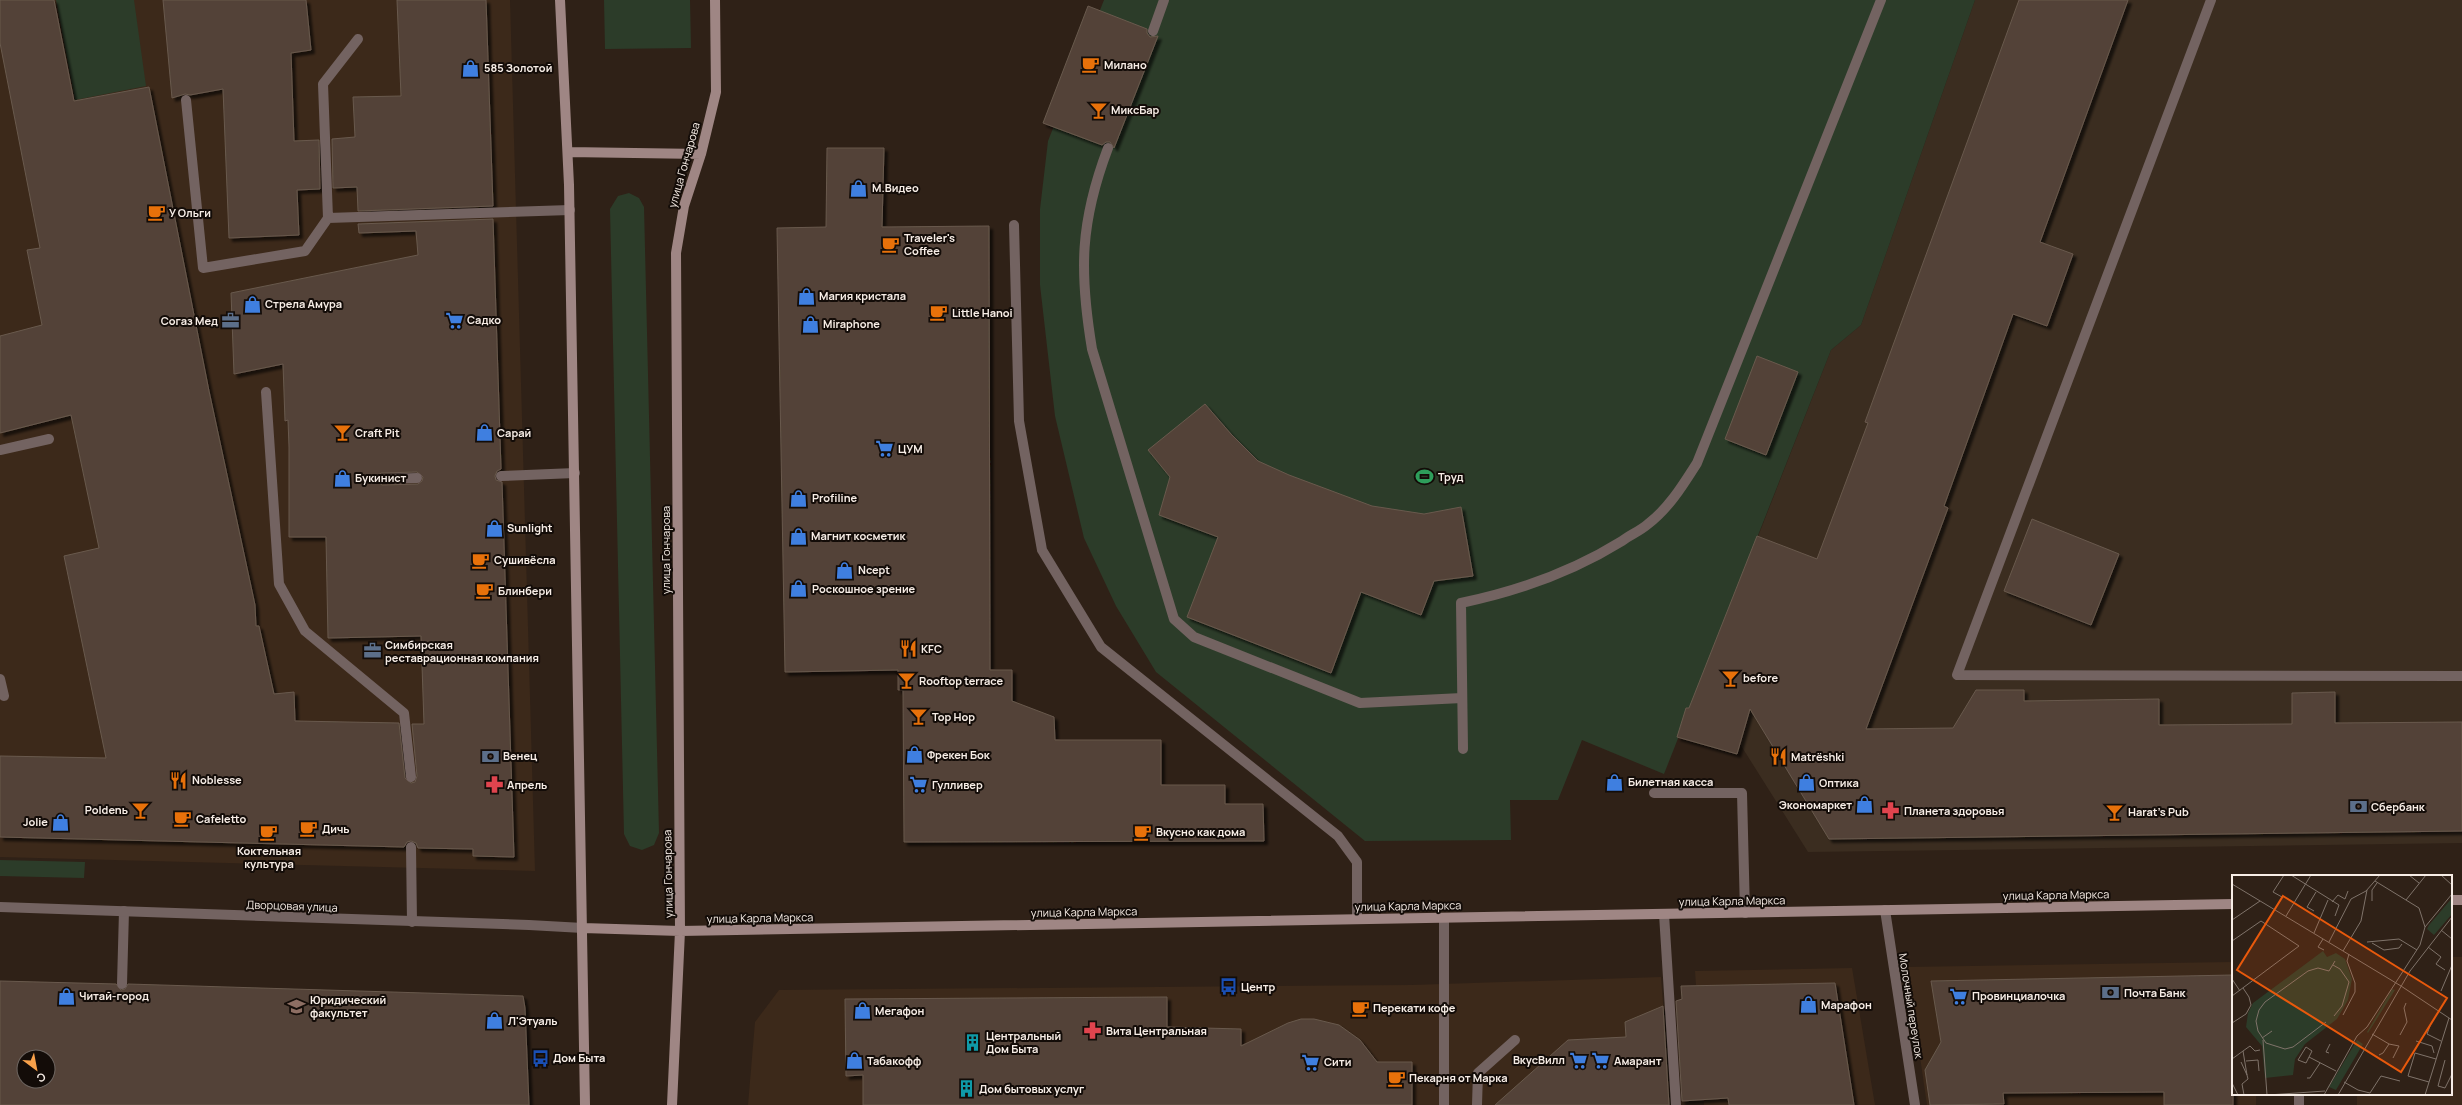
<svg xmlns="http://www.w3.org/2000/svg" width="2462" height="1105" font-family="Manrope,sans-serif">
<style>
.built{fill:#3c291a}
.industrial{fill:#3b2d20}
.green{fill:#2c3c29}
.building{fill:#524337;stroke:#69594d;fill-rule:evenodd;filter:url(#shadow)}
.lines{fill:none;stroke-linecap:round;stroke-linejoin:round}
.service{stroke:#736361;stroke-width:10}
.minor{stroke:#736361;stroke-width:10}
.secondary{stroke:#9f8684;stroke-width:10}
.labels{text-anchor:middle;stroke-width:4;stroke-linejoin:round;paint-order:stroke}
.poi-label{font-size:11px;font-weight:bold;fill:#f7ede6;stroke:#130c08;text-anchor:start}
.street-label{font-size:11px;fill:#f7ede6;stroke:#130c08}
.inset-road{fill:none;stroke:#7f736a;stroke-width:1}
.view{fill:#e8590c;fill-opacity:0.15;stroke:#e8590c;stroke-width:2}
.inset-edge{fill:none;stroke:#f7ede6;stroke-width:2}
</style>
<defs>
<filter id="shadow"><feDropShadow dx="3.5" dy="3.5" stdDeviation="1" flood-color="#0009"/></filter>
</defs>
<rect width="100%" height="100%" fill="#2f2117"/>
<!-- built -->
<path class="built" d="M0 0H510L535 871 0 857Z
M2451 957H2462V1105H2357V1094H2451Z
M2233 962V1094H2256V1105H1927L1907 967Z
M1852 968 1875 1105H1704L1695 971Z
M1661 977 1671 1105H748L755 1022 779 990 1412 985Z"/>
<!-- industrial -->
<path class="industrial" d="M1975 0H2462V843L1808 852 1701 682 1831 350 1861 325Z"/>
<!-- green -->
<path class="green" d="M56 0H134L146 86 75 100Z
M604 0H690L691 48 605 49Z
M1104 0H1975L1861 325 1831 350 1664 774 1582 740 1558 800H1510L1511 840 1365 841 1156 672 1116 606 1084 538 1055 416 1040 285V209L1048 141Z
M629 193 639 198 644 207 659 833 654 845 642 850 630 846 624 834 610 209 618 196Z
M0 860 85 862 84 878 0 876Z"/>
<!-- building -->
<path class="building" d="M0 0H54L74 101 149 87 209 391 255 605 256 626H259L274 694 294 692 295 721 399 723 405 778 411 783 415 782 417 776 412 724H424L421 636 328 638 326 537H289V447L288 420 285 421 283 364 234 374 231 293 418 255 416 231 359 233 358 224 493 219 501 469 497 471 495 476 496 480 502 482 514 857 473 856V849L418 848 416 843 411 841 407 842 404 847 0 837V756L106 758 64 556 99 548 71 415 0 433V336L42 325 27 250 40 248 0 43ZM417 472 423 477 422 481 418 484 382 485 376 480 377 476 381 473Z
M163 0H306L311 50 291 53 294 141 319 140 320 189 297 190 299 235 229 238 223 89 190 95 185 94 172 98Z
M397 0H486L493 206 358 211 357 187 333 188 332 139 355 137 353 97 401 96Z
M2019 0H2128L2040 242 2073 254 2047 326 2013 314 1944 506 1948 508 1866 729 1953 728 1976 690H2024V701L2159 699V725L2292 724V693L2335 692V723L2462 722V831L1829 839 1750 709 1737 754 1677 737 1686 708H1689L1757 536 1817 559 1868 423 1865 422Z
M1088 6 1147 29V33L1150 37 1158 36 1114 148 1110 142H1106L1102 145 1043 123Z
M827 148H884L882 227 989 226 990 670H1012V701L1054 717 1055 740H1161V785H1225V804H1263L1264 841 904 842 903 690H898V670L785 672 777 228 826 227Z
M1757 356 1798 372 1766 455 1725 439Z
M1205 404 1231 434 1258 461 1289 475 1372 506 1424 514 1461 507 1473 576 1434 581 1421 615 1361 592 1331 673 1187 617 1218 537 1159 515 1170 477 1148 450Z
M2032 519 2119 554 2091 625 2004 591Z
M2233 975V1105H2164V1092L2003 1093 2004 1104 1930 1105 1925 1070 1941 1042 1931 981Z
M0 981 116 984 121 990 125 989 128 984 523 996 525 1008 529 1105H0ZM24 1057H48V1081H24Z
M1835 983 1854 1105H1729L1728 1098 1682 1101 1676 1001 1682 999 1681 986Z
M1167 997V1027L1241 1029V1046L1288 1023 1301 1019H1314L1339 1025 1360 1040 1377 1062H1412V1105H863V1075L846 1076 845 999Z
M1663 1006 1669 1105H1495L1568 1040 1626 1037 1625 1022Z"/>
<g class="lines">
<!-- service -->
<path class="service" d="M2211 0 1957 675 2462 676
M1153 31 1164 0
M358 39 323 84 328 218 570 210
M186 100 203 268 305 251 328 218
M1108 148C1080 222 1079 271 1092 349L1174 619 1194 637 1360 703 1462 698
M1014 225 1019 421 1042 550 1101 647 1338 836 1357 862V919
M266 392 279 584 305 631 404 713 411 777
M0 450 49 439
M501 476 575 473
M382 479 417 478
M0 679 4 696
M1463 749 1461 603C1519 591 1572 572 1622 541 1630 535 1640 531 1648 524 1669 508 1683 485 1697 463L1881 0
M1654 793H1742L1745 913
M411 847 412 922
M1664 914 1676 1105
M122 984 124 911
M1444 1105V918
M1477 1105 1478 1073 1515 1040"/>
<!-- minor -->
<path class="minor" d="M0 907 529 925 583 928
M1885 910 1915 1105
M2299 1094V1105"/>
<!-- secondary -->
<path class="secondary" d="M560 0 569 185 585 1105
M568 152 701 154
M2451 900H2462
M583 928 680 931 2233 904
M672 1105 680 931 676 253 684 206 701 154 716 92 715 0"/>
</g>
<!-- icons -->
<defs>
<symbol id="cafe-bare" viewBox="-9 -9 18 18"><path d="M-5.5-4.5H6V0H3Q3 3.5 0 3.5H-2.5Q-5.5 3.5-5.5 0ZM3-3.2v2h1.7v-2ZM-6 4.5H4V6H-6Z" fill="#e8710a" stroke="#130c08" stroke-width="2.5" paint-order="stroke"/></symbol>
<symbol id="shop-bare" viewBox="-9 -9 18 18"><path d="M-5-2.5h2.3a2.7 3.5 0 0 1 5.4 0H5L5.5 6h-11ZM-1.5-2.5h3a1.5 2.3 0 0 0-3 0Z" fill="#3f7fe0" stroke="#130c08" stroke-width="2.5" paint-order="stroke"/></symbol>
<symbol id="bar-bare" viewBox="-9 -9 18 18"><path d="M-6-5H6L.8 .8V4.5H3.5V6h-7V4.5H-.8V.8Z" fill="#e8710a" stroke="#130c08" stroke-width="2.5" paint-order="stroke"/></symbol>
<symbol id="supermarket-bare" viewBox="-9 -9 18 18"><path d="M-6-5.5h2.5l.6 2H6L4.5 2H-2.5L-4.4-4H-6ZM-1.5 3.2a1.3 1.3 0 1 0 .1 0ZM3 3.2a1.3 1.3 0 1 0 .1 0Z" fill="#3f7fe0" stroke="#130c08" stroke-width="2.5" paint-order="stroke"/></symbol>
<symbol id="office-bare" viewBox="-9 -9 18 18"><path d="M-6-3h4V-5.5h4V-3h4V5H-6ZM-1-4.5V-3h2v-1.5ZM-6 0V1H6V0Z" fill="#5c6f8a" stroke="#130c08" stroke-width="2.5" paint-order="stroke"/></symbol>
<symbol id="stadium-bare" viewBox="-9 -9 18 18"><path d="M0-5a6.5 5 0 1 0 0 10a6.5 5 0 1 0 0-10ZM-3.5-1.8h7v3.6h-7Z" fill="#2e9e5b" stroke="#130c08" stroke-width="2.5" paint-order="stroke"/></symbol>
<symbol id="restaurant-bare" viewBox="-9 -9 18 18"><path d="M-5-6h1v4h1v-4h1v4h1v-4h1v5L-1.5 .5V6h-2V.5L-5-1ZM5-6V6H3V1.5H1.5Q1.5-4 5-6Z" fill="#e8710a" stroke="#130c08" stroke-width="2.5" paint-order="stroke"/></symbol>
<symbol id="bank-bare" viewBox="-9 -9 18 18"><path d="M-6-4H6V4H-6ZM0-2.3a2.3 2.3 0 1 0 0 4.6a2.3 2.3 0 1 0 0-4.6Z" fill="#5c6f8a" stroke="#130c08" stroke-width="2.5" paint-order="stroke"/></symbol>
<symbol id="pharmacy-bare" viewBox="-9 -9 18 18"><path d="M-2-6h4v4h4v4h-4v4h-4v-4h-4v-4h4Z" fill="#e0444e" stroke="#130c08" stroke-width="2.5" paint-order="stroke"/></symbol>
<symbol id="bus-bare" viewBox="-9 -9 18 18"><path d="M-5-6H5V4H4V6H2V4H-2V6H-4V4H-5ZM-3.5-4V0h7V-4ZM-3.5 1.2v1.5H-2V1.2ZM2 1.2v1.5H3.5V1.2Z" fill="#1a4fb4" stroke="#130c08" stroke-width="2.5" paint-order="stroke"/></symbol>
<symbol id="university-bare" viewBox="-9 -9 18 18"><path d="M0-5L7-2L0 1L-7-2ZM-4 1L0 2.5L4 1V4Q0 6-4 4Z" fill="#8d6e63" stroke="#130c08" stroke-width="2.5" paint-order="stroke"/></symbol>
<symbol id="building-bare" viewBox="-9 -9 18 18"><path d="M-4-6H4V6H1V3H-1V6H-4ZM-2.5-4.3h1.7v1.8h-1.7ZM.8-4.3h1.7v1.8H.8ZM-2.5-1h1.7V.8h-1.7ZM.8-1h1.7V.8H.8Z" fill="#0f9aa8" stroke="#130c08" stroke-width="2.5" paint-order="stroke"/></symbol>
</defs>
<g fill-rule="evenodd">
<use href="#cafe-bare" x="1078" y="52" width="25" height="25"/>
<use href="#shop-bare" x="458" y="56" width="25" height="25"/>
<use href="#bar-bare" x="1086" y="98" width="25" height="25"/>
<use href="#shop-bare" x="846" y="176" width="25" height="25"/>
<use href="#cafe-bare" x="144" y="200" width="25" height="25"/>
<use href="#cafe-bare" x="878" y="232" width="25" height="25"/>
<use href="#shop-bare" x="794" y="284" width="25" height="25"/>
<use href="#shop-bare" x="240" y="292" width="25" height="25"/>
<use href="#cafe-bare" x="926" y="300" width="25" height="25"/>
<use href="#supermarket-bare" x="442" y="308" width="25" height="25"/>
<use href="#office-bare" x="218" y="308" width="25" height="25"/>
<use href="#shop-bare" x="798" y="312" width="25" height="25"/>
<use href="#bar-bare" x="330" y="420" width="25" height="25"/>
<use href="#shop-bare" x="472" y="420" width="25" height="25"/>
<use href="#supermarket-bare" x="872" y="436" width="25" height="25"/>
<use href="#stadium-bare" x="1412" y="464" width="25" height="25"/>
<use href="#shop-bare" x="330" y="466" width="25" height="25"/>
<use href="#shop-bare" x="786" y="486" width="25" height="25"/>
<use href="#shop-bare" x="482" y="516" width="25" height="25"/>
<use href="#shop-bare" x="786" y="524" width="25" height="25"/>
<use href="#cafe-bare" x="468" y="548" width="25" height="25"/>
<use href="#shop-bare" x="832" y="558" width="25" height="25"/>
<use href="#shop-bare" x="786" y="576" width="25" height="25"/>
<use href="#cafe-bare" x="472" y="578" width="25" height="25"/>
<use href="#restaurant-bare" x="896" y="636" width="25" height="25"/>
<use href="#office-bare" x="360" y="638" width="25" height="25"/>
<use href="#bar-bare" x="1718" y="666" width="25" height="25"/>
<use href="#bar-bare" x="894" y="668" width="25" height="25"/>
<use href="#bar-bare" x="906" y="704" width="25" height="25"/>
<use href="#shop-bare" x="902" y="742" width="25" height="25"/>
<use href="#bank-bare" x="478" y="744" width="25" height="25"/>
<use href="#restaurant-bare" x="1766" y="744" width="25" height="25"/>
<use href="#restaurant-bare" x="166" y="768" width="25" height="25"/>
<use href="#shop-bare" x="1602" y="770" width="25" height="25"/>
<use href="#shop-bare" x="1794" y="770" width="25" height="25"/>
<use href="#pharmacy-bare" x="482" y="772" width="25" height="25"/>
<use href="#supermarket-bare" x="906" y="772" width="25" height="25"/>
<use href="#shop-bare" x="1852" y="792" width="25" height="25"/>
<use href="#bank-bare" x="2346" y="794" width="25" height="25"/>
<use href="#bar-bare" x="128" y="798" width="25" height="25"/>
<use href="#pharmacy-bare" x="1878" y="798" width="25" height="25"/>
<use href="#bar-bare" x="2102" y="800" width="25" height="25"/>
<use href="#cafe-bare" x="170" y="806" width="25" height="25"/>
<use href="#shop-bare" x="48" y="810" width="25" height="25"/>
<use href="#cafe-bare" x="296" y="816" width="25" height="25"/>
<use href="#cafe-bare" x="1130" y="820" width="25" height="25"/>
<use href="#cafe-bare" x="256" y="820" width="25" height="25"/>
<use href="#bus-bare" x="1216" y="974" width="25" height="25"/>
<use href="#bank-bare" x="2098" y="980" width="25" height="25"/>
<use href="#shop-bare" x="54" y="984" width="25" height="25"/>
<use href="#supermarket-bare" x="1946" y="984" width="25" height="25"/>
<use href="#shop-bare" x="1796" y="992" width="25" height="25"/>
<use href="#university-bare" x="284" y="994" width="25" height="25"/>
<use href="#cafe-bare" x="1348" y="996" width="25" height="25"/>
<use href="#shop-bare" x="850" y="998" width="25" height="25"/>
<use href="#shop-bare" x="482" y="1008" width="25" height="25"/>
<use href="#pharmacy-bare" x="1080" y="1018" width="25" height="25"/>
<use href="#building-bare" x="960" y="1030" width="25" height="25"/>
<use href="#bus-bare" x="528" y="1046" width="25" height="25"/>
<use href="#supermarket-bare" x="1566" y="1048" width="25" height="25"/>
<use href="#shop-bare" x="842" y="1048" width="25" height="25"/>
<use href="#supermarket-bare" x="1588" y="1048" width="25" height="25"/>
<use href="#supermarket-bare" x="1298" y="1050" width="25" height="25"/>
<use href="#cafe-bare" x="1384" y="1066" width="25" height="25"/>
<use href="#building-bare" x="954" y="1076" width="25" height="25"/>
</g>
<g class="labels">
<!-- poi labels -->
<g class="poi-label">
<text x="1104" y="69">Милано</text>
<text x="484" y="72">585 Золотой</text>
<text x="1111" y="114">МиксБар</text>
<text x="872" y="192">М.Видео</text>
<text x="169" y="217">У Ольги</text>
<text x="904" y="242">Traveler's<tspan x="904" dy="13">Coffee</tspan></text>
<text x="819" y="300">Магия кристала</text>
<text x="265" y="308">Стрела Амура</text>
<text x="952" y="317">Little Hanoi</text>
<text x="467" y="324">Садко</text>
<text x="218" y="325" text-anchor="end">Согаз Мед</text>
<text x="823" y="328">Miraphone</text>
<text x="355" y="437">Craft Pit</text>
<text x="497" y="437">Сарай</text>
<text x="898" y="453">ЦУМ</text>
<text x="1438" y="481">Труд</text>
<text x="355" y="482">Букинист</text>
<text x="812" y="502">Profiline</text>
<text x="507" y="532">Sunlight</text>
<text x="811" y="540">Магнит косметик</text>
<text x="494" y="564">Сушивёсла</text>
<text x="858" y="574">Ncept</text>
<text x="812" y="593">Роскошное зрение</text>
<text x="498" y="595">Блинбери</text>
<text x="385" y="649">Симбирская<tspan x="385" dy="13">реставрационная компания</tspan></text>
<text x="921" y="653">KFC</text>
<text x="1743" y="682">before</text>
<text x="919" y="685">Rooftop terrace</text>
<text x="932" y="721">Top Hop</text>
<text x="927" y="759">Фрекен Бок</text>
<text x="503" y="760">Венец</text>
<text x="1791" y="761">Matrёshki</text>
<text x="192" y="784">Noblesse</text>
<text x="1628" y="786">Билетная касса</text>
<text x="1819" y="787">Оптика</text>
<text x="507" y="789">Апрель</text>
<text x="932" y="789">Гулливер</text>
<text x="1852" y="809" text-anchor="end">Экономаркет</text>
<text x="2371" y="811">Сбербанк</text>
<text x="128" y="814" text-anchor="end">Poldenь</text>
<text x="1904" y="815">Планета здоровья</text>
<text x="2128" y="816">Harat's Pub</text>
<text x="196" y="823">Cafeletto</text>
<text x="48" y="826" text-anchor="end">Jolie</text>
<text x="322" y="833">Дичь</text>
<text x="1156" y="836">Вкусно как дома</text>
<text x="269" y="855" text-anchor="middle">Коктельная<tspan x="269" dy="13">культура</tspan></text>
<text x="1241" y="991">Центр</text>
<text x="2124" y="997">Почта Банк</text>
<text x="79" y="1000">Читай-город</text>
<text x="1972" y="1000">Провинциалочка</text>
<text x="310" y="1004">Юридический<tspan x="310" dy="13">факультет</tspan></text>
<text x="1821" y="1009">Марафон</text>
<text x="1373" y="1012">Перекати кофе</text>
<text x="875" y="1015">Мегафон</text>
<text x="508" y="1025">Л'Этуаль</text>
<text x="1106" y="1035">Вита Центральная</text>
<text x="986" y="1040">Центральный<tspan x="986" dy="13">Дом Быта</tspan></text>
<text x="553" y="1062">Дом Быта</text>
<text x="1565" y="1064" text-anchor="end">ВкусВилл</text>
<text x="867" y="1065">Табакофф</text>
<text x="1614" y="1065">Амарант</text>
<text x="1324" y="1066">Сити</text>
<text x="1409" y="1082">Пекарня от Марка</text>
<text x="979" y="1093">Дом бытовых услуг</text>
</g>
<!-- street labels -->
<g class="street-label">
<text transform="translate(684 165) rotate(-74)" y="4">улица Гончарова</text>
<text transform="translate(666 550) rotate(-90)" y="4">улица Гончарова</text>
<text transform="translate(668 874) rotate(-91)" y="4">улица Гончарова</text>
<text transform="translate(2056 895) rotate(-1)" y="4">улица Карла Маркса</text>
<text transform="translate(1732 901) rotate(-1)" y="4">улица Карла Маркса</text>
<text transform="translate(292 906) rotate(2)" y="4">Дворцовая улица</text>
<text transform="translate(1408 906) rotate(-1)" y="4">улица Карла Маркса</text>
<text transform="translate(1084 912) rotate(-1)" y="4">улица Карла Маркса</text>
<text transform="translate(760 918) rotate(-1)" y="4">улица Карла Маркса</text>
<text transform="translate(1911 1006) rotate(81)" y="4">Молочный переулок</text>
</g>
</g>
<!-- overview -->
<g transform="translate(2232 875)">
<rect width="220" height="220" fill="#2f2117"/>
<path d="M220 23V39L202 60 195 54 197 50ZM91 76 95 82 104 78 113 84 120 104 116 125 105 144 73 169 63 184 61 200 33 203 30 171 14 152 16 138 21 128ZM160 114 163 115 136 158 135 157ZM125 165 131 169 104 215 97 212Z" fill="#2c3c29"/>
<path class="inset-road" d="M59 0 107 30 103 41M177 0 187 8M209 0 220 10M143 6 187 33 193 52M0 9 169 111M50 22 41 17 52 0M174 25 194 0M140 26V15L145 8M100 27 106 20 113 24 116 16M82 36 75 32 84 17M54 41 79 0M0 45 28 26M209 55 220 64V68M82 58 96 25M91 64 86 72 92 75M0 66 29 46 67 71 0 121M97 67 119 24 134 16 148 0M135 67 167 64 185 75M140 68 152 75 167 73 170 69M196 72 209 82 204 89 213 95M111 76 129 46 135 15M101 90 108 94 117 107 110 131 102 141M0 104 8 116M169 111 220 145M209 116 220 90M111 140 123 117V108L115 86 117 79M94 147 61 172 53 174 34 168 26 156 24 146 27 135 33 127 76 96 86 93 97 96 103 86M0 148 14 139 19 130 17 122 11 113M198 151 195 159 209 166M140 159 157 169 151 178 147 180M168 160 175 147 172 133 174 128M30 163 40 156M31 165 35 220M184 166 200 171 202 178M157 169 167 171 161 183M11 176 18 171 23 176 28 175M97 178 94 177 98 169M77 182 80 176 74 172 66 185 74 188 77 182 104 196M0 184 11 176 15 200M213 185 206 211 213 213 220 199M14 186 26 185 27 196M9 187 15 200 16 204 10 209 12 220M75 203H78L88 188M112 207 126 215 138 218 149 201 168 206M197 207 176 201 183 178 204 184M0 208 6 220M36 220 93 216M92 220 125 161 135 152 188 70 193 52 220 19M106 220 178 96 220 42M193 220 217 143"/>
<path class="view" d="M51 21 215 123 169 197 5 95Z"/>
<rect width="220" height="220" class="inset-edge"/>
</g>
<!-- north arrow -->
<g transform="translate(36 1069) rotate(148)"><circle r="19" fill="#130c08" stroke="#6e6661"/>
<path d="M0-3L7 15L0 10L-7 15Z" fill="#f8a14a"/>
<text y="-6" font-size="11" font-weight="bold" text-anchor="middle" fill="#f7ede6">С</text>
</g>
</svg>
